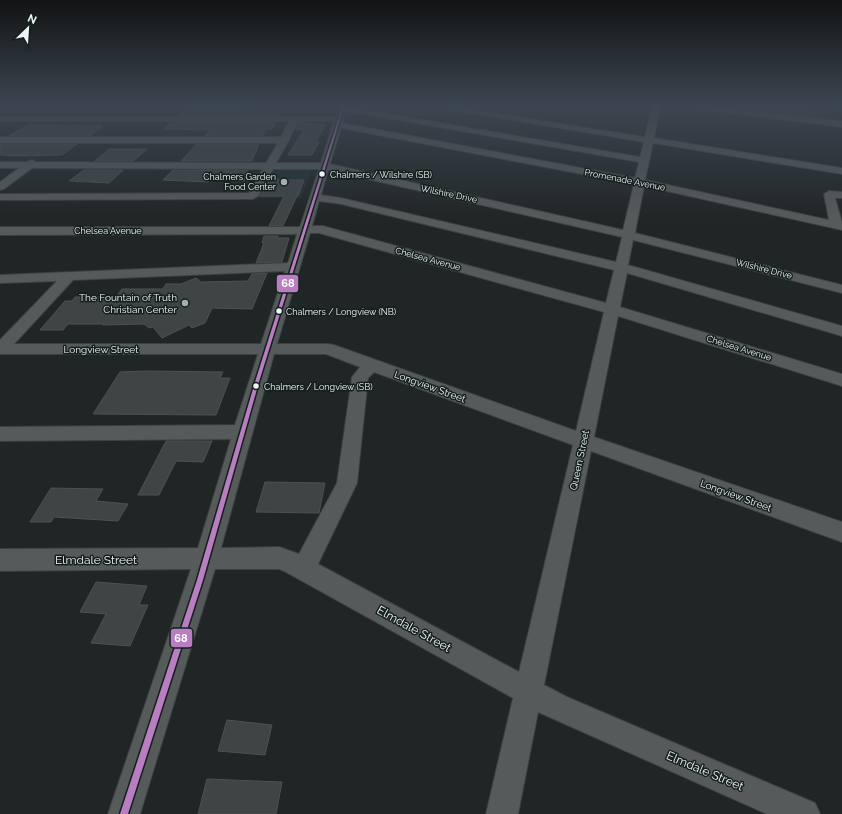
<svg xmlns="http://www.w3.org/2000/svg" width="842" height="814" font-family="Raleway,sans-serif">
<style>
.built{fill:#1d2f2f}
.green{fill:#432c30}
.building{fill:#3f4444;stroke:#4c5252}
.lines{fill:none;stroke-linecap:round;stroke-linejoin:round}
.minor-casing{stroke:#3b4040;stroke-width:2}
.minor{fill:#565a5a;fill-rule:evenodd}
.bus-1-casing{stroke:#141f1e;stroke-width:3}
.bus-1{fill:#b87ec1;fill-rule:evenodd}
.bus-dot{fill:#eef6f5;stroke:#141f1e;stroke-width:1.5}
.poi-dot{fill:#a6adac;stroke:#141f1e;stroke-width:1.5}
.labels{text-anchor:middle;stroke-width:3;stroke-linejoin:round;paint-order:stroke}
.bus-label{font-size:9px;fill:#eef6f5;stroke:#141f1e;text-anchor:start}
.far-poi-label{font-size:9px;fill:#eef6f5;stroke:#141f1e;text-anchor:end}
.far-street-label{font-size:9px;fill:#eef6f5;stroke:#141f1e}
.poi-label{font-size:10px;fill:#eef6f5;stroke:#141f1e;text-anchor:end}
.street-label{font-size:10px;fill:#eef6f5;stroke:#141f1e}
.near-street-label{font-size:12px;fill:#eef6f5;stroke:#141f1e}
.line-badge{stroke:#141f1e;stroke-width:1.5}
.badge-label{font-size:11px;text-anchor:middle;font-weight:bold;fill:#fff}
</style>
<rect width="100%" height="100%" fill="#202525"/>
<!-- built -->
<path class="built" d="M272 170H312L301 198H257Z"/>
<!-- green -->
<path class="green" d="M720 107H799L823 109 826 119Z"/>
<!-- building -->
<path class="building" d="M184 110H236L281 113 279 116H178Z
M171 122H276L272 129H265L263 136H205L210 130 164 129Z
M299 122 325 125 316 142H319L312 155H288L304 130 295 129Z
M28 125H52L103 126 90 136H9Z
M0 144H77L62 155 14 156 0 155Z
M197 144H259L252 161H181Z
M109 149H147L133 161H95Z
M84 170H123L109 183 69 181Z
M173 170H248L244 181 210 180 208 182 163 180Z
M269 180H304L298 196H297L283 226H269L284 196H259Z
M264 236H278L277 238H289L282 262 256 263 264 243H262Z
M267 273 252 309 212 308 205 323 192 328 189 325 162 338 153 327 149 328 144 324 103 325 104 324H68L63 330H40L65 301H72L75 297H116L122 289H163L166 284H181L196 278 201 282 248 281 252 274Z
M146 371 223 372 220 378H230L216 415 93 414 120 372Z
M166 441H212L203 462 176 461 159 495H138Z
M265 482 325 483 319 513 256 512Z
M51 488 103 489 96 501 128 504 118 521 54 517 51 522H30Z
M96 582 147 586 139 605H148L130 646 91 643 106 614 80 612Z
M227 720 272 725 265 755 218 751Z
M207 779 282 782 276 814H198Z"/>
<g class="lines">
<defs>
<path id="minor" d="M339 107H347L640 157 644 142 445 109 441 107H457L645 137 652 107H660L654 138 842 168V174L653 143 645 180 829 220 824 194 829 191 842 192V198H835L842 222V230L644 186 635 233 842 285V293L633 240 628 265 842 326V336L627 273 620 307 842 374V386L618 316 594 437 842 522V542L591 451 544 685 567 697 815 803 820 814H767L538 712 518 814H486L513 698 284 571 279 569H215L140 814H108L191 569 0 571V549L198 548 231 439 0 441V427L235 425 258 354H0V340L57 281 0 283V275L288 263 297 234 0 235V227H300L319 169H273L258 196 253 199 0 200V194L249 193 263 169 32 168 4 189 0 190V182L19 168H0V162H27L32 160 36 162 266 163 278 143H0V137H281L289 121H0V117H336ZM345 112H352L639 162 635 178 342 123ZM298 121H334L321 163H276L289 140V139ZM341 128 634 184 623 230 330 164ZM328 170 622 237 616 262 341 198 321 195ZM319 201 341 204 614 270 606 303 323 226H312ZM310 233H319L604 312 576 431 334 345 328 344H277ZM285 271 261 344H14L73 280ZM274 354H326L360 367 352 377 337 483 299 554 279 547 221 548ZM374 372 573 445 519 672 318 564 357 483 368 378Z
M692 107H713L842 121V127L696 109Z"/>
</defs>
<!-- minor casing -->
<use href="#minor" class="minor-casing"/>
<!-- minor -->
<use href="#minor" class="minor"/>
<defs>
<path id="bus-1" d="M342 107H344L259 382 203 580 128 814H120L197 580 255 382Z"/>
</defs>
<!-- bus-1 casing -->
<use href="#bus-1" class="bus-1-casing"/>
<!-- bus-1 -->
<use href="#bus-1" class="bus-1"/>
</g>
<!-- sky -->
<linearGradient id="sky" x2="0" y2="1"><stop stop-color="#121414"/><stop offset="0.48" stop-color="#3c4651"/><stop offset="1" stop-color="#3c4651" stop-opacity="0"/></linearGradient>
<rect width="842" height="221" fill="url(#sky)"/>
<!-- markers -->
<g class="bus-dot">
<circle cx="322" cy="174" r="3.5"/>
<circle cx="279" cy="311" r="3.5"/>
<circle cx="256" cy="386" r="3.5"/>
</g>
<g class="poi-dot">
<circle cx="284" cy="182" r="4"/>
<circle cx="185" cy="303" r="4"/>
</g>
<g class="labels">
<!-- bus labels -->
<g class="bus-label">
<text x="330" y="178">Chalmers / Wilshire (SB)</text>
<text x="286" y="315">Chalmers / Longview (NB)</text>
<text x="264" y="390">Chalmers / Longview (SB)</text>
</g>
<!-- far-poi labels -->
<g class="far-poi-label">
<text x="276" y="180">Chalmers Garden<tspan x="276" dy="10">Food Center</tspan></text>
</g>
<!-- far-street labels -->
<g class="far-street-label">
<text transform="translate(625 180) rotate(11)" y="3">Promenade Avenue</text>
<text transform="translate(449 194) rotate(12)" y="3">Wilshire Drive</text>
<text x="108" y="234">Chelsea Avenue</text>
<text transform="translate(428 259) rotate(15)" y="3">Chelsea Avenue</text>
<text transform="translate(764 269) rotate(14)" y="3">Wilshire Drive</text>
<text transform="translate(739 348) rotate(17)" y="3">Chelsea Avenue</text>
</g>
<!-- poi labels -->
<g class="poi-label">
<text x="177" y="301">The Fountain of Truth<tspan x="177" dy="12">Christian Center</tspan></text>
</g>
<!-- street labels -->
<g class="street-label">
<text x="101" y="353">Longview Street</text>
<text transform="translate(430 386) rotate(20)" y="4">Longview Street</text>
<text transform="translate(579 460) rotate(-78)" y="4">Queen Street</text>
<text transform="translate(736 495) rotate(20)" y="4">Longview Street</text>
</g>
<!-- near-street labels -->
<g class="near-street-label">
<text x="96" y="564">Elmdale Street</text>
<text transform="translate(414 629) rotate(29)" y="4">Elmdale Street</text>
<text transform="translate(705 771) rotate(23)" y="4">Elmdale Street</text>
</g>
</g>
<g class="line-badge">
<rect x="276" y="274" width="23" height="19" rx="4" fill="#b87ec1"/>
<rect x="170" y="628" width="23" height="20" rx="4" fill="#b87ec1"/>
</g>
<g class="badge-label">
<text x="288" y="287">68</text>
<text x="181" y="642">68</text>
</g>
<!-- north arrow -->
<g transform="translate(28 28) rotate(25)" stroke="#141f1e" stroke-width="3" paint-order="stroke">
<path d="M0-3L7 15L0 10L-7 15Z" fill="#eef6f5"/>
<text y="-6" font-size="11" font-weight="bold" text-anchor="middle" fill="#eef6f5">N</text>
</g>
</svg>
